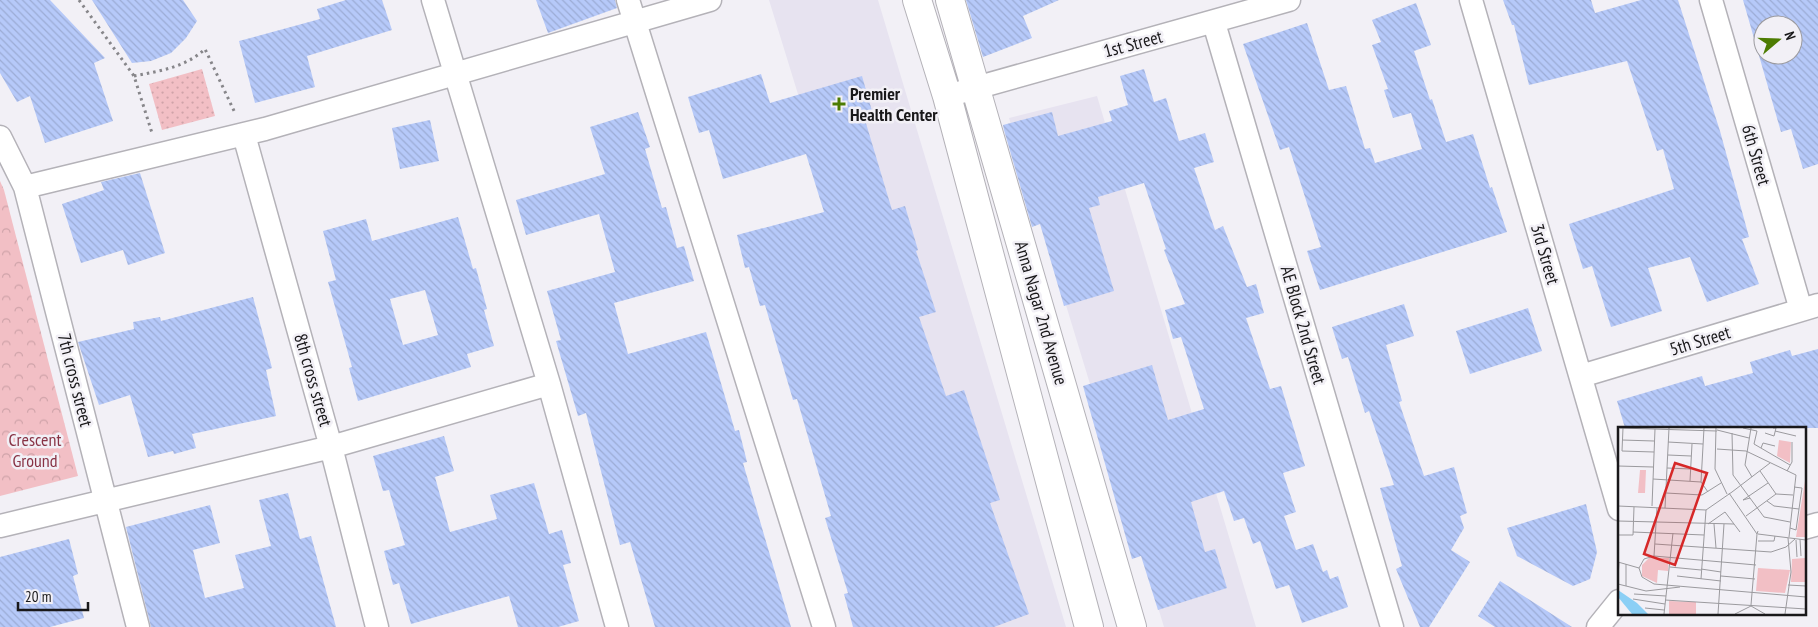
<svg xmlns="http://www.w3.org/2000/svg" width="1818" height="627" font-family="'PT Sans Narrow',sans-serif">
<style>
.built{fill:#e7e3f0}
.forest{fill:url(#forest-crowns)}
.garden{fill:url(#garden-dots)}
.building{fill:url(#building-back-hatch);fill-rule:evenodd}
.lines{fill:none;stroke-linecap:round;stroke-linejoin:round}
.street-casing{stroke:#b4b2b8;stroke-width:25}
.secondary-casing{stroke:#b4b2b8;stroke-width:30}
.path{stroke:#87868a;stroke-width:3;stroke-dasharray:2.5 4;stroke-linecap:butt}
.street{stroke:#fff;stroke-width:22}
.secondary{stroke:#fff;stroke-width:28}
.poi-dot{fill:#4d7c02;stroke:#f2f0f6;stroke-width:2}
.labels{text-anchor:middle;stroke-width:5;stroke-linejoin:round;paint-order:stroke}
.street-label{font-size:18px;fill:#19181a;stroke:#f2f0f6}
.poi-label{font-size:18px;font-weight:bold;fill:#19181a;stroke:#f2f0f6;text-anchor:start}
.park-label{font-size:18px;fill:#883345;stroke:#f2f0f6}
.inset-road{fill:none;stroke:#9b9a9e;stroke-width:1}
.view{fill:#d62828;fill-opacity:0.15;stroke:#d62828;stroke-width:2.5}
.inset-edge{fill:none;stroke:#19181a;stroke-width:2.5}
</style>
<defs>
<pattern id="forest-crowns" width="20" height="18" patternUnits="userSpaceOnUse" patternTransform="scale(1.25)"><rect width="20" height="18" fill="#f2bfc5"/><path d="M2 6a3 3 0 1 1 6 0M12 15a3 3 0 1 1 6 0" fill="none" stroke="#cfa3a9"/></pattern>
<pattern id="garden-dots" width="8" height="8" patternUnits="userSpaceOnUse" patternTransform="scale(1.25)"><rect width="8" height="8" fill="#f2bfc5"/><path d="M2 2h.1M6 6h.1" fill="none" stroke="#cfa3a9" stroke-width="1.8" stroke-linecap="round"/></pattern>
<pattern id="building-back-hatch" width="6" height="6" patternUnits="userSpaceOnUse" patternTransform="scale(1.25)"><rect width="6" height="6" fill="#b6c9f9"/><path d="M-1 5l2 2M0 0l6 6M5-1l2 2" fill="none" stroke="#9cacd5"/></pattern>
</defs>
<rect width="100%" height="100%" fill="#f2f0f6"/>
<!-- built -->
<path class="built" d="M769 0H878L1066 627H962Z
M1097 96 1256 627H1164L1009 118Z"/>
<!-- forest -->
<path class="forest" d="M0 181 4 190 78 476 0 496Z"/>
<!-- garden -->
<path class="garden" d="M202 69 215 116 162 130 149 84Z"/>
<!-- building -->
<path class="building" d="M0 0H50L105 58 94 63 113 121 45 143 30 96 17 102 0 73Z
M92 0H183L197 21 186 38 171 53 151 61 132 63Z
M346 0H382L392 30 307 56 315 87 255 103 239 41 320 19 317 9Z
M536 0H615L617 8 548 33Z
M966 0H1059L1023 16 1032 38 983 57Z
M1503 0H1591L1595 13 1641 0H1678L1720 131 1749 237 1742 239 1759 284 1707 302 1690 257 1648 268 1662 311 1611 327 1592 266 1583 269 1569 224 1674 189 1663 149 1657 151 1627 61 1529 85 1514 25H1512Z
M1743 0H1818V164L1803 169 1791 129 1781 132ZM1763 25H1793V55H1763Z
M1416 3 1431 45 1414 51 1430 100 1432 99 1446 142 1473 134 1490 188 1492 187 1507 232 1320 290 1307 251 1321 247 1289 147 1280 150 1243 44 1307 23 1329 90 1346 86 1365 149 1370 148 1375 163 1422 149 1411 113 1393 118 1384 90 1388 89 1372 45 1381 42 1372 20Z
M1144 69 1154 102 1166 98 1179 141 1205 133 1214 162 1194 168 1215 230 1223 226 1247 287 1256 284 1264 313 1246 318 1270 389 1281 386 1305 466 1283 473 1296 512 1284 516 1296 550 1313 544 1323 572 1327 570 1330 579 1338 576 1348 607 1302 623 1289 585 1276 589 1260 541 1253 544 1244 518 1234 521 1224 491 1191 502 1205 552 1215 549 1227 588 1158 610 1141 556 1132 559 1083 386 1152 365 1168 420 1204 409 1181 337 1173 339 1165 310 1185 304 1164 250 1166 249 1144 183 1098 197 1100 205 1089 208 1114 291 1064 306 1040 224 1032 227 1004 130 1003 125 1052 112 1058 136 1112 121 1109 111 1128 105 1120 76Z
M761 74 770 103 862 76 874 118 865 120 892 210 905 206 918 250 916 251 936 312 919 317 946 396 964 390 1000 500 990 503 1029 614 994 627H853L844 594 848 593 825 518 831 516 797 399 793 400 765 305 760 306 749 267 745 268 737 235 824 212 806 154 723 179 709 130 699 133 688 97Z
M638 112 650 147 645 149 662 208 666 207 677 248 684 246 694 281 614 303 628 354 706 332 735 431 739 430 747 462 743 463 791 627H655L630 542 620 545 586 413 578 416 556 341 561 340 547 291 615 272 599 214 526 235 516 200 605 174 590 127Z
M430 120 439 161 400 169 392 128Z
M140 173 165 253 128 265 123 250 81 263 62 204 104 190 101 182Z
M458 217 473 269 476 268 487 309 484 310 494 346 467 354 471 367 358 401 349 368 352 367 328 282 336 280 323 231 366 219 372 241ZM425 290 438 335 403 345 390 299Z
M253 297 272 368 266 370 276 416 192 434 196 448 174 454 173 451 148 457 130 395 99 405 78 342 134 329 133 322 160 317 161 321Z
M1404 304 1414 336 1386 345 1402 401 1399 402 1424 476 1454 467 1467 513 1460 516 1464 528 1451 550 1470 562 1429 627H1420L1396 569 1402 566 1380 488 1394 485 1369 411 1365 413 1348 357 1342 359 1332 327Z
M1528 308 1542 351 1470 374 1456 331Z
M1818 349V428H1625L1617 401 1702 376 1705 386 1753 373 1750 362 1790 350 1792 356Z
M444 436 454 471 435 477 450 532 497 519 490 495 534 483 549 534 562 530 571 563 563 565 579 621 558 627H518L509 596 411 624 399 583 393 585 384 551 405 545 389 490 383 491 373 456Z
M288 493 300 539 311 536 336 627H151L126 527 210 505 220 543 193 550 205 598 244 588 235 555 271 546 259 500Z
M1586 504 1597 552 1590 579 1573 586 1517 556 1507 528Z
M69 539 78 574 73 576 84 618 50 627H0V557Z
M1500 581 1572 627H1495L1478 616Z"/>
<g class="lines">
<defs>
<path id="street" d="M433 0 549 384 617 627
M628 0 824 627
M1471 0 1619 509
M1711 0 1801 310
M1214 23 1392 627
M947 96 1289 0
M244 135 331 447 377 627
M0 137 25 187 138 627
M25 187 265 129 710 0
M1581 376 1818 305
M0 526 331 447 549 384
M1804 528 1818 524
M1598 627 1619 601"/>
<path id="secondary" d="M917 0 947 96 1089 627
M950 0 1132 627"/>
</defs>
<!-- street casing -->
<use href="#street" class="street-casing"/>
<!-- secondary casing -->
<use href="#secondary" class="secondary-casing"/>
<!-- path -->
<path class="path" d="M79 0 134 76 152 133
M134 76C160 71 186 67 205 49L235 113"/>
<!-- street -->
<use href="#street" class="street"/>
<!-- secondary -->
<use href="#secondary" class="secondary"/>
</g>
<!-- markers -->
<path class="poi-dot" d="M836.5 96.5h5v5h5v5h-5v5h-5v-5h-5v-5h5z"/>
<g class="labels">
<!-- street labels -->
<g class="street-label">
<text transform="translate(1133 44) rotate(-15)" y="6">1st Street</text>
<text transform="translate(1756 155) rotate(74)" y="6">6th Street</text>
<text transform="translate(1545 254) rotate(74)" y="6">3rd Street</text>
<text transform="translate(1041 313) rotate(74)" y="6">Anna Nagar 2nd Avenue</text>
<text transform="translate(1303 325) rotate(74)" y="6">AE Block 2nd Street</text>
<text transform="translate(1700 341) rotate(-17)" y="6">5th Street</text>
<text transform="translate(75 380) rotate(76)" y="6">7th cross street</text>
<text transform="translate(313 380) rotate(74)" y="6">8th cross street</text>
</g>
<!-- poi labels -->
<g class="poi-label">
<text x="850" y="100">Premier<tspan x="850" dy="21">Health Center</tspan></text>
</g>
<!-- park labels -->
<g class="park-label">
<text x="35" y="446">Crescent<tspan x="35" dy="21">Ground</tspan></text>
</g>
</g>
<!-- overview -->
<g transform="translate(1618 427)">
<rect width="188" height="188" fill="#f2f0f6"/>
<path d="M161 13 173 15 172 36 159 29ZM22 43H28L27 66H20ZM140 141 172 143 167 166 138 164Z" fill="#f2bfc5"/>
<path d="M31 131H51L50 144 40 143 39 156 24 149V138ZM51 174 78 175V187H51Z" fill="#f2bfc5"/>
<path d="M187 54V110H178ZM187 131V155H173L174 132Z" fill="#f2bfc5"/>
<path d="M0 163 19 176 30 187H14L0 170Z" fill="#8bcff5"/>
<path class="inset-road" d="M2 1 99 4M5 1 4 24 36 25M86 1 83 55 90 65M98 1 97 42 109 67M125 1 139 4 136 17 172 38M133 1 127 38 134 50M99 3 131 11M157 4 178 9M114 6 115 48 146 90 172 95M147 6 156 9 158 1H155M4 13 36 14M50 15 85 17M143 21 145 16 157 19M99 22 128 24 178 48 171 110M50 28 73 29M0 39 35 40M49 41 73 42M142 44 158 67 175 68M169 44 174 35V15M35 52 83 55M72 54 74 17M114 65 152 36M48 66 84 68 103 56M111 66 139 107 140 104M132 71 125 73 150 56M149 74 156 79 181 82M0 79 88 83 114 65M34 79 37 2M47 81 51 1M128 89 158 67M0 94 116 97M90 97 107 85 122 105M96 97 98 121M172 101 178 103 184 61 176 60M15 105 86 108M140 107 188 113M0 108H15L16 80M182 112 183 129M178 113 179 130M140 114H156L157 109M37 117 153 125 168 120 177 112M36 129 39 81M0 135 21 141M52 140 83 143M21 141 24 150 36 157 188 170M21 141 26 132 36 129 138 138M83 142 103 145M59 149 103 154M103 149 137 152M0 150 1 135M83 152 88 83M0 157 28 164 62 160M170 158 188 159M8 159V137M16 167 48 169M15 172 47 177M47 173 188 182M133 178 139 107M27 181 46 183M46 187 55 106M100 187 106 97M117 187 133 179 147 187M167 187 173 145 170 111"/>
<path class="view" d="M57 36 89 46 57 138 26 127Z"/>
<rect width="188" height="188" class="inset-edge"/>
</g>
<!-- north arrow -->
<g transform="translate(1778 40) rotate(71)"><circle r="24" fill="#f2f0f6" stroke="#9b9a9e"/>
<path d="M0-4L9 19L0 12L-9 19Z" fill="#4d7c02"/>
<text y="-8" font-size="14" font-weight="bold" text-anchor="middle" fill="#19181a">N</text>
</g>
<!-- scale -->
<path d="M18 602v8h70v-8" fill="none" stroke="#19181a" stroke-width="2.5"/>
<text x="25" y="602" font-size="15" fill="#19181a" stroke="#f2f0f6" stroke-width="4" paint-order="stroke">20 m</text>
</svg>
